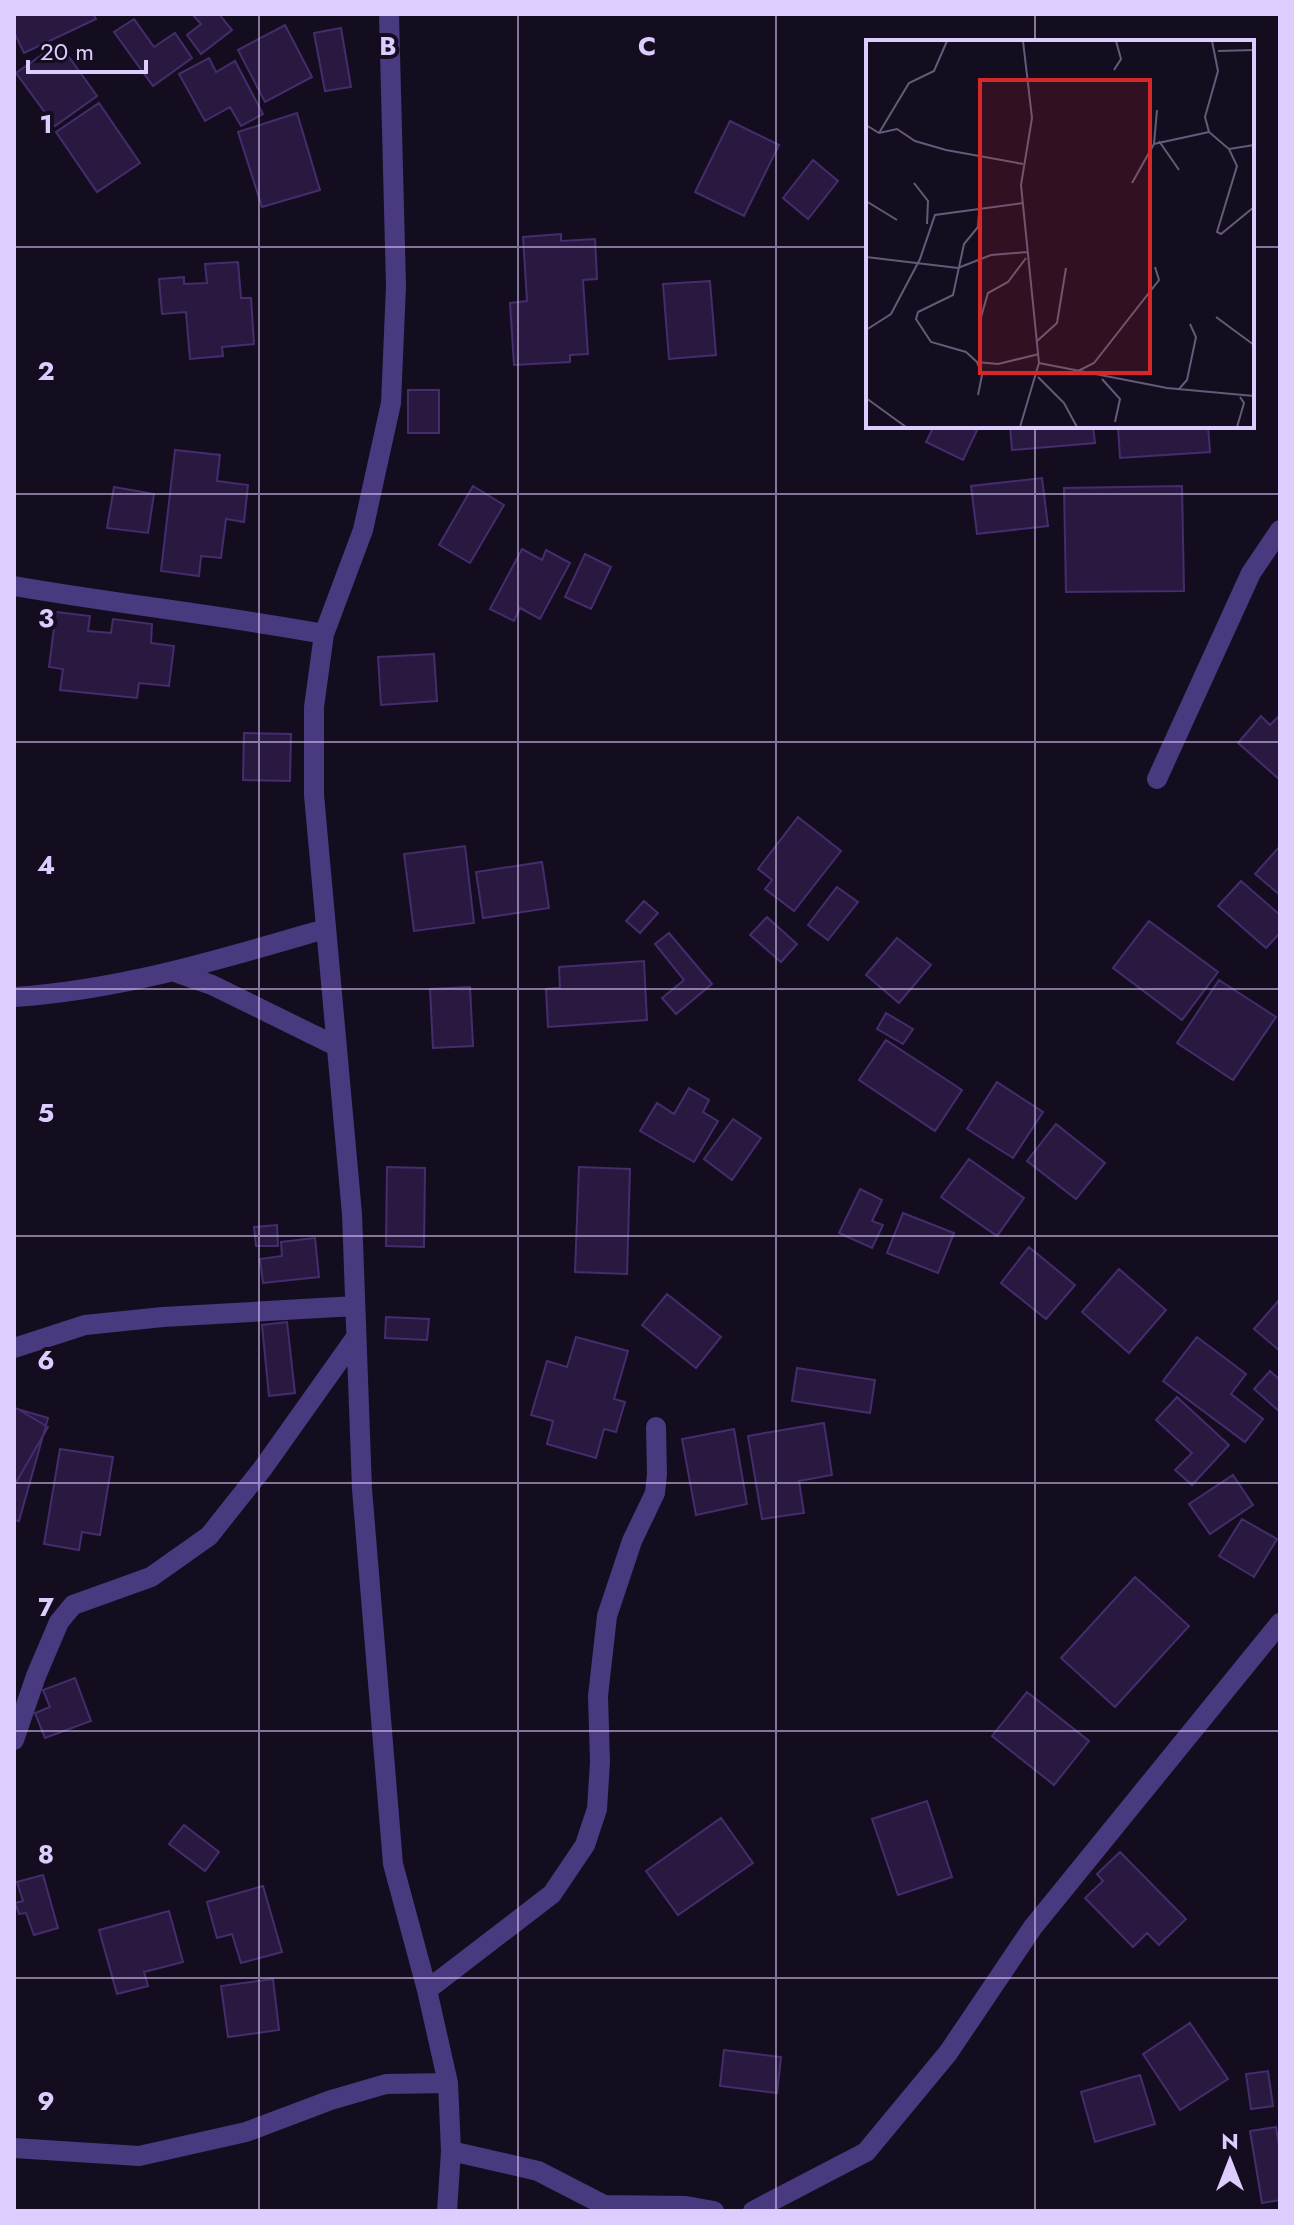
<svg xmlns="http://www.w3.org/2000/svg" width="1294" height="2225" font-family="Jost,sans-serif">
<style>
.building{fill:#291941;stroke:#452c6c;stroke-width:2}
.lines{fill:none;stroke-linecap:round;stroke-linejoin:round}
.minor{stroke:#49397e;stroke-width:20}
.grid{fill:none;stroke:#dccdfe;stroke-width:2;stroke-opacity:0.55}
.inset-road{fill:none;stroke:#645a79;stroke-width:2}
.view{fill:#d62828;fill-opacity:0.15;stroke:#d62828;stroke-width:4}
.inset-edge{fill:none;stroke:#dccdfe;stroke-width:4}
.grid-label{font-size:26px;text-anchor:middle;font-weight:bold;fill:#dccdfe;stroke:#140d20;stroke-width:8;stroke-linejoin:round;paint-order:stroke}
</style>
<rect width="100%" height="100%" fill="#140d20"/>
<!-- building -->
<path class="building" d="M14 14H93L96 19 24 53 14 32Z
M192 14H219L232 30 201 54 187 35 201 24Z
M134 19 154 47 175 33 192 58 153 86 114 32Z
M285 25 312 77 265 102 238 50Z
M341 28 351 87 325 91 314 33Z
M59 43 97 96 55 126 16 73Z
M209 58 216 72 235 61 263 114 241 126 230 107 205 121 179 74Z
M99 103 140 163 97 192 56 132Z
M297 113 320 190 262 207 238 132Z
M730 121 779 145 744 216 695 192Z
M813 160 838 181 808 219 783 198Z
M561 234V241L595 239 597 279 583 280 588 354 570 355V362L514 365 510 303 527 301 523 237Z
M238 262 241 298H251L254 344 222 347 223 356 190 359 186 312 162 314 159 279 184 277V284L207 283 205 264Z
M710 281 716 355 669 359 663 284Z
M408 390H439V433H408Z
M934 426H979L963 460 926 442Z
M1010 426H1093L1095 443 1012 450Z
M1118 426H1208L1210 452 1120 458Z
M175 450 220 455 217 481 248 485 244 522 226 519 221 558 201 556 199 576 161 571Z
M1042 478 1048 526 977 534 971 486Z
M473 486 504 505 470 563 439 545Z
M1182 486 1184 591 1066 592 1064 488Z
M114 487 154 494 148 533 107 528Z
M522 549 542 560 546 550 570 563 540 619 520 608 514 621 490 609Z
M585 554 611 567 591 609 565 597Z
M56 612 90 616 88 631 111 633 113 619 152 624 151 643 174 646 169 686 139 683 137 698 60 690 63 669 49 667Z
M434 654 437 701 381 705 378 657Z
M1280 715V780L1238 743 1261 716 1270 725Z
M244 733 291 734 290 781 243 780Z
M798 817 841 851 794 911 765 889 772 880 758 869Z
M465 846 474 923 414 931 404 854Z
M1280 846V895L1255 874Z
M542 862 549 908 483 918 476 872Z
M1241 881 1280 915V933L1266 948 1218 906Z
M837 887 858 902 828 940 808 925Z
M644 901 658 913 640 933 626 921Z
M767 917 797 944 781 962 750 935Z
M1149 921 1218 972 1182 1020 1113 968Z
M669 933 712 984 676 1014 662 998 684 980 655 944Z
M897 938 931 965 899 1003 866 975Z
M644 961 647 1020 548 1027 546 989 560 988 559 967Z
M1219 980 1276 1017 1233 1080 1177 1043Z
M470 987 473 1046 433 1048 430 989Z
M886 1013 913 1029 903 1044 877 1029Z
M886 1040 962 1090 935 1131 859 1080Z
M997 1082 1043 1112 1013 1158 967 1129Z
M689 1088 709 1100 703 1112 718 1121 694 1162 640 1131 657 1103 674 1114Z
M733 1119 761 1138 732 1180 704 1159Z
M1056 1124 1105 1163 1076 1199 1027 1161Z
M969 1159 1024 1198 997 1236 941 1197Z
M387 1167 425 1168 424 1247 386 1246Z
M579 1167 630 1169 627 1274 575 1272Z
M860 1189 882 1200 872 1221 883 1225 872 1248 839 1233Z
M903 1213 954 1233 938 1273 887 1253Z
M277 1225 278 1246H256L254 1227Z
M315 1238 319 1277 263 1283 260 1259 282 1256 281 1242Z
M1029 1247 1075 1285 1046 1319 1001 1283Z
M1119 1269 1166 1310 1129 1353 1082 1312Z
M667 1294 721 1337 696 1368 642 1325Z
M1280 1299V1351L1254 1329Z
M386 1317 429 1319 427 1340 385 1338Z
M287 1322 295 1393 269 1396 262 1325Z
M576 1337 628 1351 614 1399 625 1402 616 1432 604 1429 596 1458 547 1444 553 1421 531 1415 547 1361 567 1367Z
M1197 1337 1246 1374 1231 1394 1263 1419 1245 1442 1163 1381Z
M797 1368 875 1380 870 1413 792 1401Z
M1270 1371 1280 1380V1412L1254 1389Z
M1177 1397 1229 1445 1192 1485 1175 1470 1192 1453 1156 1420Z
M14 1407 48 1427 14 1486Z
M14 1408 48 1418 19 1521 14 1520Z
M824 1423 832 1475 799 1481 804 1513 762 1519 748 1436Z
M734 1429 747 1504 696 1515 682 1439Z
M60 1449 113 1457 100 1535 82 1532 79 1550 44 1544Z
M1233 1475 1253 1505 1210 1534 1189 1504Z
M1242 1519 1277 1539 1254 1577 1219 1556Z
M1135 1577 1189 1626 1115 1707 1061 1658Z
M75 1678 91 1721 45 1738 35 1713 50 1707 43 1690Z
M1027 1692 1089 1741 1054 1785 992 1736Z
M927 1801 952 1877 898 1895 872 1819Z
M721 1818 753 1863 678 1915 646 1871Z
M184 1825 219 1852 205 1871 169 1844Z
M1120 1852 1186 1919 1159 1945 1147 1933 1133 1947 1085 1898 1103 1881 1097 1874Z
M43 1875 58 1928 34 1935 26 1913 19 1914 15 1903 23 1901 17 1882Z
M263 1886 282 1952 241 1963 232 1934 217 1938 207 1902Z
M169 1911 183 1962 144 1972 148 1986 117 1994 99 1930Z
M273 1979 279 2030 228 2037 221 1986Z
M1190 2023 1228 2079 1180 2110 1143 2054Z
M724 2050 781 2057 777 2093 720 2086Z
M1268 2071 1273 2106 1251 2109 1246 2074Z
M1140 2075 1155 2124 1095 2142 1081 2092Z
M1276 2127 1280 2152V2200L1262 2203 1250 2131Z"/>
<g class="lines">
<!-- minor -->
<path class="minor" d="M389 14 396 286 391 403 363 530 324 634 314 707V795L352 1214 362 1489 393 1864 427 1990 448 2083 451 2151 447 2211
M14 586C117 604 221 615 324 634
M1157 779 1251 573 1280 530
M175 972 212 985 336 1046
M14 997C121 990 222 959 325 929
M14 1348 85 1325 163 1317 355 1306
M14 1740 36 1676 59 1622 73 1605 151 1577 209 1536 263 1468 356 1337
M427 1990 552 1894 585 1845 597 1809 600 1762 598 1696 607 1616 632 1541 655 1493 657 1474 656 1427
M14 2148 139 2156 246 2132 331 2100 386 2084 448 2083
M451 2151 538 2171 604 2205 686 2206 714 2211
M753 2211 866 2152 948 2053 1033 1927 1280 1623"/>
</g>
<!-- grid -->
<path class="grid" d="M259 14V2211M518 14V2211M776 14V2211M1035 14V42M14 247H868M1252 247H1280M1035 426V2211M14 494H1280M14 742H1280M14 989H1280M14 1236H1280M14 1483H1280M14 1731H1280M14 1978H1280"/>
<!-- overview -->
<g transform="translate(866 40)">
<rect width="388" height="388" fill="#140d20"/>
<path class="inset-road" d="M346 1 352 31 339 77 343 92 363 109 371 126 351 192 355 194 388 167M352 11 388 10M248 30 255 19 250 1M0 85 13 93 31 89 49 101 80 110 157 124M13 93 43 43 68 31 81 1M293 101 313 130M288 104 291 70M363 109 388 105M48 143 62 161 61 184M266 143 288 104 343 92M0 161 31 180M113 172 112 187 98 204 87 255 52 272 50 279 65 302 100 312 111 322 132 324 173 314M0 217 92 228 125 215 161 212M350 277 388 305M113 284 122 253 142 242 160 218M0 290 25 274 54 219 69 175 157 163M170 302 191 283 200 228M111 322 116 335 112 355M173 323 301 348 388 356M212 331 228 323 293 240 289 227M172 337 198 363 211 387M236 339 254 359 249 382M313 349 321 340 330 297 324 284M0 358 40 387M154 387 173 323 155 145 166 78 157 1M371 387 378 363 374 357"/>
<path class="view" d="M114 40H284V333H114Z"/>
<rect width="388" height="388" class="inset-edge"/>
</g>
<g class="grid-label">
<text x="388" y="55">B</text>
<text x="647" y="55">C</text>
<text x="46" y="133">1</text>
<text x="46" y="380">2</text>
<text x="46" y="627">3</text>
<text x="46" y="874">4</text>
<text x="46" y="1122">5</text>
<text x="46" y="1369">6</text>
<text x="46" y="1616">7</text>
<text x="46" y="1863">8</text>
<text x="46" y="2110">9</text>
</g>
<!-- border -->
<rect width="1294" height="2225" fill="none" stroke="#dccdfe" stroke-width="32"/>
<!-- north arrow -->
<g transform="translate(1230 2161)" stroke="#140d20" stroke-width="6" paint-order="stroke">
<path d="M0-6L14 30L0 20L-14 30Z" fill="#dccdfe"/>
<text y="-12" font-size="22" font-weight="bold" text-anchor="middle" fill="#dccdfe">N</text>
</g>
<!-- scale -->
<path d="M28 60v12h118v-12" fill="none" stroke="#dccdfe" stroke-width="4"/>
<text x="40" y="60" font-size="24" fill="#dccdfe" stroke="#140d20" stroke-width="6" paint-order="stroke">20 m</text>
</svg>
